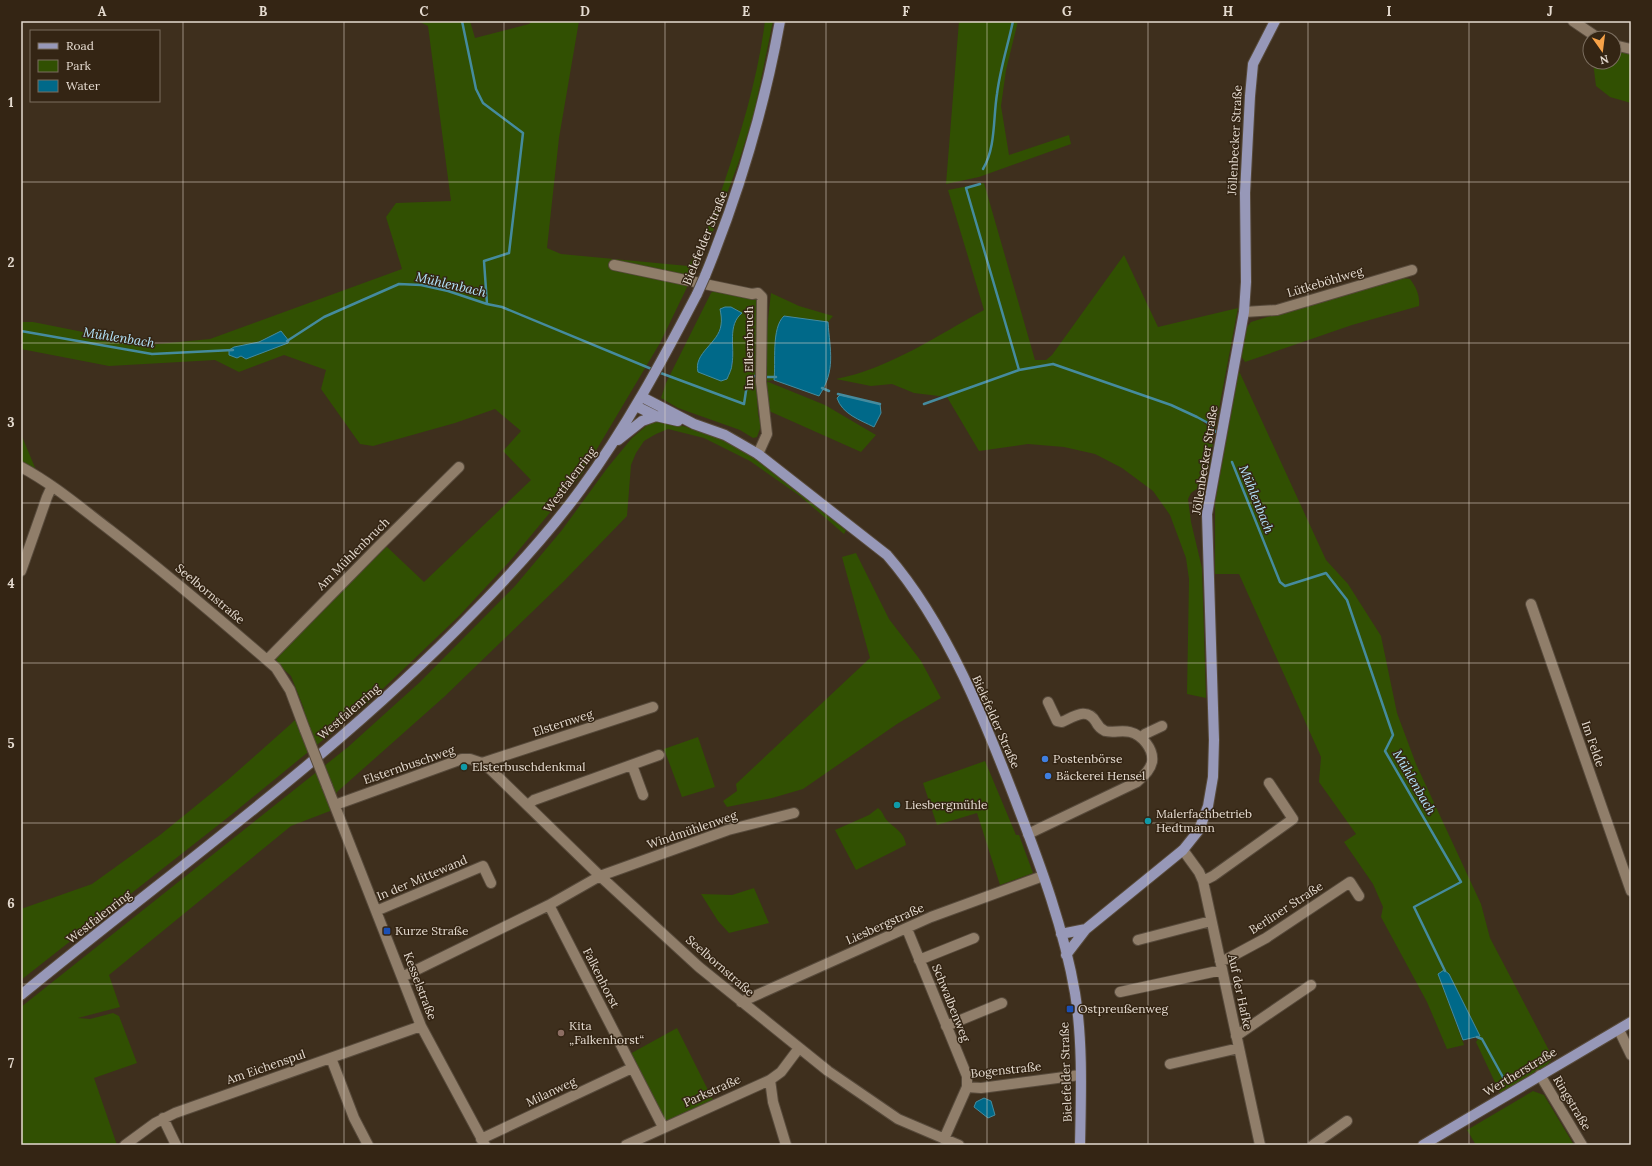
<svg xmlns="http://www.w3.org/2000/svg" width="1652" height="1166" font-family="Lora,serif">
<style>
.green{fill:#315002;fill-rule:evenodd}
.water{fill:#006989;stroke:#458b9e}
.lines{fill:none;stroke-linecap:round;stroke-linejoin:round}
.stream{stroke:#458b9e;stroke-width:2.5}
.minor-casing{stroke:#574a3b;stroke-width:12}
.major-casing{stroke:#574a3b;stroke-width:12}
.minor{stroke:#907e6a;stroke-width:10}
.major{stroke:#9798b8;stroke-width:10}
.minor-bridge-casing{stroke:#574a3b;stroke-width:12;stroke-linecap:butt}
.major-bridge-casing{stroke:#574a3b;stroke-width:12;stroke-linecap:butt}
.minor-bridge{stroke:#907e6a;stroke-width:10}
.major-bridge{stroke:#9798b8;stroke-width:10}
.grid{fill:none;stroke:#e5dbd0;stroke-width:1;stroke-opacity:0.55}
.shop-dot{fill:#3f7fe0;stroke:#342514;stroke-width:1.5}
.culture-dot{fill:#0f9aa8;stroke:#342514;stroke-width:1.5}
.transit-dot{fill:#1a4fb4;stroke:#342514;stroke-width:1.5}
.education-dot{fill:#8d6e63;stroke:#342514;stroke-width:1.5}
.labels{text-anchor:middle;stroke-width:3;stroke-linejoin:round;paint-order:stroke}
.street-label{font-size:12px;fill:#e5dbd0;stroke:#342514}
.poi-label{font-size:12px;fill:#e5dbd0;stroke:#342514;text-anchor:start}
.water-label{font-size:13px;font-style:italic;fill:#b5e6fd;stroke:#342514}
.neatline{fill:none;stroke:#e5dbd0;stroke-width:1.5}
.grid-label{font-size:13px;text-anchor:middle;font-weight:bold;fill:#e5dbd0}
</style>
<rect width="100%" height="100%" fill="#3e2f1d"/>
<!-- green -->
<path class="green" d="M418 21H470L475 38 529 24 532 21H579L559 138 547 248 561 254 688 266C705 241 714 211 724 183 742 130 758 76 765 21H773L754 114 738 164 709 242 660 343 582 474 509 562 459 616 367 704 231 815 21 980V909L92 884 160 835 230 778 293 722 304 709 291 676 277 663 276 658 386 546 424 582 531 480 503 451 521 431 495 409 455 423 373 446 360 444 321 389 326 370 284 355 239 372 215 360 109 366 21 349V322H33L148 345 210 339 402 269 386 217 396 203 451 201 428 26ZM268 337 289 340 288 343 246 359 241 356 234 347 259 342Z
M959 21H1018L1006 70 1001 106 1009 155 1069 135 1071 144 979 177 946 184Z
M1614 50 1631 53V103L1610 97 1596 86 1593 62H1614Z
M984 183 1035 360H1046L1052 355 1124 255 1158 327 1238 308 1215 430 1203 419 1202 421 1214 433 1210 467 1198 488 1191 493 1188 499 1191 522 1202 568 1206 698 1187 694 1189 579 1186 558 1170 515 1153 491 1122 468 1095 454 1064 447 1028 444 979 451 947 397 914 393 892 384 871 386 836 379C889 369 938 335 984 310L948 190Z
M1396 277 1410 279C1416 287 1420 295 1419 306L1352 325 1245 362 1241 356 1247 327 1251 322Z
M715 290 757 299 756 378 758 414 761 426 757 437 753 438 740 430 678 408 661 398 666 383 711 293ZM725 307 738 310 733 329V363L727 379 698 362C704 351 718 340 721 326 723 320 723 314 725 307Z
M771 293 799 306 833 316 828 322 784 316 774 380 766 381 825 405 876 435 861 452 769 411C760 389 768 319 771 293Z
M1239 371 1326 560 1348 584 1381 636 1397 713 1416 764 1481 904 1490 938 1553 1058 1544 1068 1500 1093 1476 1042 1480 1036 1449 974H1438L1464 1045 1447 1049 1427 1002 1381 917 1383 907 1373 884 1344 842 1356 834 1319 782 1321 757 1239 574H1215V503Z
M659 421C679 425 699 429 718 437 766 459 806 496 847 528L844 534 800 496 750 461 704 438 668 429 656 434 644 441 636 453 631 465 627 516 563 582 444 697 337 792 330 811 291 826 109 975 120 1007 78 1018 90 1019 113 1013 119 1016 137 1063 94 1078 117 1145H21V1007L348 747 420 682 515 586 562 530 608 467 632 438 651 422Z
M21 434 36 470 21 462Z
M856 553 889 619 921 661 941 698 897 724 803 789 772 798 727 807 723 801 737 791 736 784 870 658 842 557Z
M698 737 715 787 682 797 664 749Z
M985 761 1016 835H1019L1033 873 1000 885 977 813 937 825 923 783Z
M878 808C882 811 883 814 885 818 892 827 905 832 906 845L856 870 835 830 869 815Z
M754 888 769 923 729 933 718 921 701 894 732 895Z
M677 1028 713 1100 670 1120H665L628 1055Z
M1533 1091 1544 1095 1574 1145H1476L1467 1130Z"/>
<!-- water -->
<path class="water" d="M725 307H731L742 313C727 325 735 347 732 364 732 369 729 374 727 379L721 381 698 372C693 353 719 343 721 325 722 320 721 314 720 309Z
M784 316 828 322C830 351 836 370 819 396L774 380C776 363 771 328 784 316Z
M281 331 289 341 288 343 246 359 241 356 237 358 229 355V350L234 347 259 342Z
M840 395 880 404 881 413 874 427C860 420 842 414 837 398Z
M1444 970 1449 974 1480 1036 1463 1040 1438 974Z
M984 1098 991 1101 995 1115 988 1118 974 1107 976 1102Z"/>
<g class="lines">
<!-- stream -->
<path class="stream" d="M462 21 476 89 483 103 523 133 509 253 484 261 487 304
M983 169C996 147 993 118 997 94 1000 69 1008 45 1013 21
M980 184 966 188 1019 370
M21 331 152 354 233 350
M287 341 324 317 399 284 421 285 448 291 487 304 502 307 654 370
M658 372 744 404 748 378 755 376
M767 377H776
M822 388 829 391
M838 394 880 404
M924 404 1019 370 1053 364 1171 405 1197 417 1208 423 1216 432
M1232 462 1280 582 1285 586 1326 573 1347 600 1393 735 1385 751 1461 882 1414 907 1445 971
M1477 1037 1482 1039 1504 1079 1499 1088"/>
<defs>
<path id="minor" d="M1573 21 1598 38
M1614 45 1631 49
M614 265 752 294 758 293 762 297 761 382 767 434 758 454
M1244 312 1277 310 1412 270
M21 467C53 484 81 508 110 530 167 574 222 621 276 668L290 690 305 730
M21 571 47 497 52 486
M1531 604 1631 891
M267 660 379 546 459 467
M1142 738 1145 734 1162 726
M482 763 653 707
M632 765 643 795
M327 786 421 1026 485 1145
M335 805 462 759H470L482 763 491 770 600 876 699 967 828 1071 898 1119 959 1145
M528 805 534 800 659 755
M1028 834 1137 782C1143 776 1150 771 1152 762 1154 749 1142 735 1130 732 1122 730 1113 733 1105 731 1101 729 1098 726 1096 722 1087 707 1075 716 1062 722L1057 721 1048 702
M1183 850 1199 872 1203 881 1260 1145
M1203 881 1213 876 1293 819 1269 783
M549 905 663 1127
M376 911 483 866 491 883
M907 929 967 1076V1087
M1138 940 1211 921
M919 960 974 938
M1220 961 1227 959 1266 938 1350 882 1359 896
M402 977 549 905 600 876 728 830 794 813
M1120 992 1222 970
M741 1002 931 917 1043 876
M946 1026 1002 1003
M1619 1030 1631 1055
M1236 1036 1311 985
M331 1058 354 1118 368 1145
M1170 1064 1239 1048
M1540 1075 1582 1145
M770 1080 773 1102 786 1145
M163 1118 176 1145
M481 1139 632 1068
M944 1139 967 1087 981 1088 1080 1075
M125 1145 155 1123 175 1113 421 1026
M626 1145 770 1080 781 1072 799 1048
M1313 1145 1347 1121"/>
<path id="major" d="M705 276C739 193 764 109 780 21
M642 397 694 424 725 435 758 454 887 555C947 624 986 723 1018 807 1041 867 1064 929 1075 993 1083 1042 1081 1095 1080 1145
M636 406 656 416 678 421
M618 440 642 421 656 416
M1061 934 1086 929
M1066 955 1086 929 1183 850 1199 830 1208 806 1213 777 1214 740 1207 514 1244 312 1246 282 1245 193 1250 96 1253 64 1275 21
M21 995C174 869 336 755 474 612 512 573 549 533 581 489 626 428 662 361 697 294
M1423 1145 1631 1022"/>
</defs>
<!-- minor casing -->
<use href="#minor" class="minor-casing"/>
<!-- major casing -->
<use href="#major" class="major-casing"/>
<!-- minor -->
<use href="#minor" class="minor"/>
<!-- major -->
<use href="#major" class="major"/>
<defs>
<path id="minor-bridge" d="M305 730 327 786"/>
<path id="major-bridge" d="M697 294 705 276"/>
</defs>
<!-- minor-bridge casing -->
<use href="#minor-bridge" class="minor-bridge-casing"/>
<!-- major-bridge casing -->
<use href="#major-bridge" class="major-bridge-casing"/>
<!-- minor-bridge -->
<use href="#minor-bridge" class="minor-bridge"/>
<!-- major-bridge -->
<use href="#major-bridge" class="major-bridge"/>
</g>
<!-- grid -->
<path class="grid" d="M183 21V1145M344 21V1145M504 21V1145M665 21V1145M826 21V1145M987 21V1145M1148 21V1145M1308 21V1145M1469 21V1145M21 182H1631M21 343H1631M21 503H1631M21 663H1631M21 823H1631M21 984H1631"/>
<!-- markers -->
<g class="shop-dot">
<circle cx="1045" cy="759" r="4"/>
<circle cx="1048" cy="776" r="4"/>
</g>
<g class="culture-dot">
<circle cx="464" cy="767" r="4"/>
<circle cx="897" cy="805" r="4"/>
<circle cx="1148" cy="821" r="4"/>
</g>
<g class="transit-dot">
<rect x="383" y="927" width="8" height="8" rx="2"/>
<rect x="1066" y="1005" width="8" height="8" rx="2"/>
</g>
<circle class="education-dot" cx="561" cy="1033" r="4"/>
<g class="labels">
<!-- street labels -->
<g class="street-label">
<text transform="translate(1235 140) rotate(-87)" y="4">Jöllenbecker Straße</text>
<text transform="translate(705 238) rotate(-68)" y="4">Bielefelder Straße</text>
<text transform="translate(1325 282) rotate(-17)" y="4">Lütkeböhlweg</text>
<text transform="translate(749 348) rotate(-90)" y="4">Im Ellernbruch</text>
<text transform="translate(1205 460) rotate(-81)" y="4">Jöllenbecker Straße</text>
<text transform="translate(570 480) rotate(-53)" y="4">Westfalenring</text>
<text transform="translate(353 554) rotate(-45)" y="4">Am Mühlenbruch</text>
<text transform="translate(210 594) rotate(40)" y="4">Seelbornstraße</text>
<text transform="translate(349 712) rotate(-41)" y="4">Westfalenring</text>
<text transform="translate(996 722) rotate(66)" y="4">Bielefelder Straße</text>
<text transform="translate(563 723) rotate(-18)" y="4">Elsternweg</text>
<text transform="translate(1593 744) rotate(71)" y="4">Im Felde</text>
<text transform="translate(409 765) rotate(-19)" y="4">Elsternbuschweg</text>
<text transform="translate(692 830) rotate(-19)" y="4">Windmühlenweg</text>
<text transform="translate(422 878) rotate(-23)" y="4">In der Mittewand</text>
<text transform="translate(1286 908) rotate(-33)" y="4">Berliner Straße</text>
<text transform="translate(99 917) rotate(-38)" y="4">Westfalenring</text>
<text transform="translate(885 924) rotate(-24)" y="4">Liesbergstraße</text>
<text transform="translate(720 966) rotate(41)" y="4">Seelbornstraße</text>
<text transform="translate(601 978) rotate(63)" y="4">Falkenhorst</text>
<text transform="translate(420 986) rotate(69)" y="4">Kesselstraße</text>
<text transform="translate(1240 992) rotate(78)" y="4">Auf der Hafke</text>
<text transform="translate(951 1003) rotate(68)" y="4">Schwalbenweg</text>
<text transform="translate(266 1067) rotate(-19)" y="4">Am Eichenspul</text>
<text transform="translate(1006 1070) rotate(-6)" y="4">Bogenstraße</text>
<text transform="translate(1066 1072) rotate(-92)" y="4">Bielefelder Straße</text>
<text transform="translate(1520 1072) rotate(-31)" y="4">Wertherstraße</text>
<text transform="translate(712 1091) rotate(-24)" y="4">Parkstraße</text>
<text transform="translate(551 1092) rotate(-25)" y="4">Milanweg</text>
<text transform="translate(1572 1103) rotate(59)" y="4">Ringstraße</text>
</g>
<!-- poi labels -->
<g class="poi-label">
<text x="1053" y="763">Postenbörse</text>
<text x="472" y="771">Elsterbuschdenkmal</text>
<text x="1056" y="780">Bäckerei Hensel</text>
<text x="905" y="809">Liesbergmühle</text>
<text x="1156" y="818">Malerfachbetrieb<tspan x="1156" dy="14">Hedtmann</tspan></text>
<text x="395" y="935">Kurze Straße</text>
<text x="1078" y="1013">Ostpreußenweg</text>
<text x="569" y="1030">Kita<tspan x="569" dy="14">„Falkenhorst“</tspan></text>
</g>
<!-- water labels -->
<g class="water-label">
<text transform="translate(451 284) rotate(13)" y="5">Mühlenbach</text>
<text transform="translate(119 337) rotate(9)" y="5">Mühlenbach</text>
<text transform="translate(1257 499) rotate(68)" y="5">Mühlenbach</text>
<text transform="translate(1415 782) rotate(60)" y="5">Mühlenbach</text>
</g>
</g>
<!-- border -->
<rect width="1652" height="1166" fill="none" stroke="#342514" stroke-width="44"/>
<!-- legend -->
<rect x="30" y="30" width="130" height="72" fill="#342514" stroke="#7b6e5f"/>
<rect x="38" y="43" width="20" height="6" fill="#9798b8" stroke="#7b6e5f"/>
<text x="66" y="50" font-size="12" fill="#e5dbd0">Road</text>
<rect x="38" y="60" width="20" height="12" fill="#315002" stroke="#7b6e5f"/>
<text x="66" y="70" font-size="12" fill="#e5dbd0">Park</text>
<rect x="38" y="80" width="20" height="12" fill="#006989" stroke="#7b6e5f"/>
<text x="66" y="90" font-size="12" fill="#e5dbd0">Water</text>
<!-- north arrow -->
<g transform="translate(1602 50) rotate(166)"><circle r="19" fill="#342514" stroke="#7b6e5f"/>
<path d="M0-3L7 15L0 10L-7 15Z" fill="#f7a248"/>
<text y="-6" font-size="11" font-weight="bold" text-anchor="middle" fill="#e5dbd0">N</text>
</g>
<rect x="22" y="22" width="1608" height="1122" class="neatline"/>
<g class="grid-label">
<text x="102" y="16">A</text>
<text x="263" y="16">B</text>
<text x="424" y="16">C</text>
<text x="585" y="16">D</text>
<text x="746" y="16">E</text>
<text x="906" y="16">F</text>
<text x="1067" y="16">G</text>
<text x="1228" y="16">H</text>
<text x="1389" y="16">I</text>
<text x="1550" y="16">J</text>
<text x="11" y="107">1</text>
<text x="11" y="267">2</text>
<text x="11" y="427">3</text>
<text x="11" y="588">4</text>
<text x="11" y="748">5</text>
<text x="11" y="908">6</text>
<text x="11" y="1068">7</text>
</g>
</svg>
